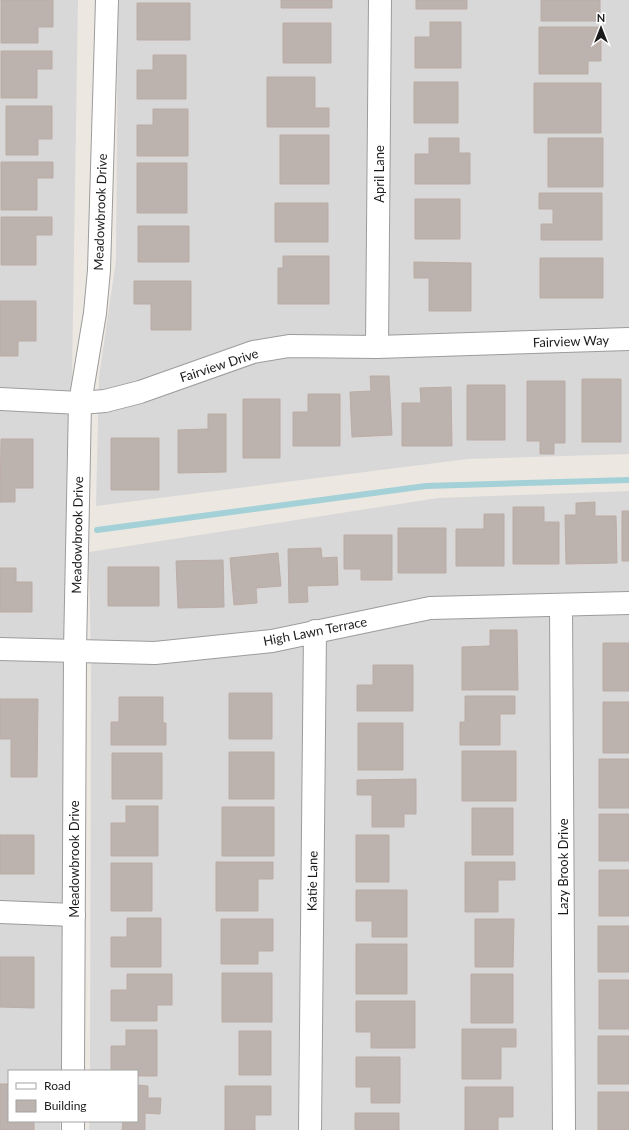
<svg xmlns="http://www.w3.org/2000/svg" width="629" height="1130" font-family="Lato,sans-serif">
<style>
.residential{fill:#d9d8d8}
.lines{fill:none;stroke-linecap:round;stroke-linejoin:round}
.stream{stroke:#a4d1d7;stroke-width:6}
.building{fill:#bcb2ae;stroke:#bcaca5}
.minor-casing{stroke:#9c9c9c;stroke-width:24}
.tertiary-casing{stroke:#9c9c9c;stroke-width:24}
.minor{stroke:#fff;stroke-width:22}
.tertiary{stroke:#fff;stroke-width:22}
.labels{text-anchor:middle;stroke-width:4;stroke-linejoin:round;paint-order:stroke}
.street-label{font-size:13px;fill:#1b1b1b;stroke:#fff}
</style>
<rect width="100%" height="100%" fill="#ece7e1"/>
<!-- residential -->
<path class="residential" d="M0 0H78L61 1071H9V1121H60V1130H0Z
M118 0H629V454L468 459 96 506 99 377 116 260Z
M629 491V1130H89L90 1121H137V1071H90L91 674 89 552 438 498Z"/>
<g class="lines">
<!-- stream -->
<path class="stream" d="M97 530 426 486 629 480"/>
</g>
<!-- building -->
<path class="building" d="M1 0H53V27H38V43H1Z
M281 0H332V8H281Z
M416 0H467V9H416Z
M541 0H600V21H541Z
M137 3H190V40H137Z
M430 22H461V68H415V37H430Z
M283 23H331V63H283Z
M539 27H601V61H588V74H539Z
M1 51H52V69H37V98H1Z
M153 55H186V99H137V70H153Z
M267 77H315V108H329V127H267Z
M414 82H458V123H414Z
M534 83H601V133H534Z
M6 106H52V139H38V155H6Z
M153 109H188V156H137V125H153Z
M280 135H329V184H280Z
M429 138H459V153H470V184H415V154H429Z
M548 138H603V187H548Z
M1 162H53V178H37V210H1Z
M137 163H187V213H137Z
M539 193H602V240H541V224H553V209H539Z
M415 199H460V239H415Z
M275 203H328V242H275Z
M1 217H52V235H36V265H1Z
M138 226H189V262H138Z
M283 256H329V304H278V268H283Z
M540 258H603V298H540Z
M414 262 471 263V311H429V278H414Z
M134 281H191V330H151V304H134Z
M0 301H36V341H18V356H0Z
M370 376H389L392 435 352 437 350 392 371 391Z
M582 379H621V442H582Z
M527 381H565V443H554V454H540V441H527Z
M467 385H505V440H467Z
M451 387 452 446H402V403H421L420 388Z
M308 394H340V446H293V412H308Z
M243 399H280V458H243Z
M208 414H226V472L178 473V430L208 429Z
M111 438H159V490H111Z
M1 439H33V488H15V502H0Z
M595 502V516H616L617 563 566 564 565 515H576V503Z
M513 507H544V522H559V564H513Z
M622 511H629V561H622Z
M484 514H504V566H456V529H484Z
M398 528H446V573H398Z
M344 535H392V580H361V569H344Z
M321 548 322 558 337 557 338 585 307 586 308 602 289 603 288 549Z
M278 553 281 586 256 588 257 603 234 605 230 558Z
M223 560 224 607 178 608 176 561Z
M108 567H159V606H108Z
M0 568H16V582H32V612H0Z
M490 630H517L518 690H462V647L490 646Z
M603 643H629V691H603Z
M373 665H413V711H357V685H373Z
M229 693H272V739H229Z
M465 696H515V714H500V745H460V722H465Z
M119 697H163V723H166V745H111V722H119Z
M0 699H38L37 777H11V739H0Z
M603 702H629V753H603Z
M358 723H403V770H358Z
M462 751H516V801H462Z
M229 752H274V799H229Z
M112 753H162V799H112Z
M599 759H629V808H599Z
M416 779V814H404V827H372V795H357V780Z
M126 806H158V856H111V823H126Z
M222 807H274V856H222Z
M472 808H513V855H472Z
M599 814H629V861H599Z
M0 835H34V874H0Z
M356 835H389V882H356Z
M216 862H273V879H258V911H216Z
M465 862H515V880H498V912H465Z
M111 863H152V911H111Z
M599 870H629V916H599Z
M356 890H407V937H372V921H356Z
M127 918H161V967H111V937H127Z
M221 919H273V951H258V964H221Z
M475 919H514L513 967H475Z
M598 926H629V972H598Z
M356 944H407V994H356Z
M0 957H34V1008L0 1007Z
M222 973H272V1022H222Z
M127 974H172V1005H157V1021H111V990H127Z
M471 974H513V1023H471Z
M599 980H629V1029H599Z
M356 1001H415V1048H371V1032H356Z
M462 1029H516V1047H501V1079H462Z
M126 1030H157V1076H137V1071H111V1046H126Z
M239 1031H271V1075H239Z
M598 1036H629V1084H598Z
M356 1057H400V1103H371V1087H356Z
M0 1084H9V1121H34V1130H0Z
M137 1085 148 1086V1098H161L160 1114 145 1113V1130H122L123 1121H137Z
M225 1086H271V1115H255V1130H225Z
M465 1087H513V1117H498V1130H465Z
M598 1092H629V1130H598Z
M355 1113H399V1130H355Z"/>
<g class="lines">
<defs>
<path id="minor" d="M377 347 380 0
M0 399 80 403 105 401 140 392 253 352 289 346 377 347 629 339
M561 605 564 1130
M0 649 155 653 272 641 430 608 629 603
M0 912 74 915
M310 1130 315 631"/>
<path id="tertiary" d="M73 1071 75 650 80 403 95 313 99 270 107 0
M73 1130V1121"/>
</defs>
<!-- minor casing -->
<use href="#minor" class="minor-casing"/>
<!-- tertiary casing -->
<use href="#tertiary" class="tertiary-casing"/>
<!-- minor -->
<use href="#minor" class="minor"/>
<!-- tertiary -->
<use href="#tertiary" class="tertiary"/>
</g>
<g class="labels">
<!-- street labels -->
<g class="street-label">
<text transform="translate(379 174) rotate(-90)" y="5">April Lane</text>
<text transform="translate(100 212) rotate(-88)" y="5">Meadowbrook Drive</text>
<text transform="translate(571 341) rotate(-2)" y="5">Fairview Way</text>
<text transform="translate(219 365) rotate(-18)" y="5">Fairview Drive</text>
<text transform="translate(77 535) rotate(-89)" y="5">Meadowbrook Drive</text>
<text transform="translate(315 631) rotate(-11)" y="5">High Lawn Terrace</text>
<text transform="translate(74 859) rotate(-90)" y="5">Meadowbrook Drive</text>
<text transform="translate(563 867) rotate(-90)" y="5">Lazy Brook Drive</text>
<text transform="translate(312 881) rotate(-89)" y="5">Katie Lane</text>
</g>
</g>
<!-- legend -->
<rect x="8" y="1070" width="130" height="52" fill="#ffffff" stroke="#a4a4a4"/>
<rect x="16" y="1083" width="20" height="6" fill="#ffffff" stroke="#a4a4a4"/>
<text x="44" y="1090" font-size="12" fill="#1b1b1b">Road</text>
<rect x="16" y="1100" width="20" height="12" fill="#bcb2ae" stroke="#a4a4a4"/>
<text x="44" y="1110" font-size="12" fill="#1b1b1b">Building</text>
<!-- north arrow -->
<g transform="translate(601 28)" stroke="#ffffff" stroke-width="3" paint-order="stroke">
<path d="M0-3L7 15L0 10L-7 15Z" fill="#1b1b1b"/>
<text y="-6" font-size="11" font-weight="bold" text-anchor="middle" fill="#1b1b1b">N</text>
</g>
</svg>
